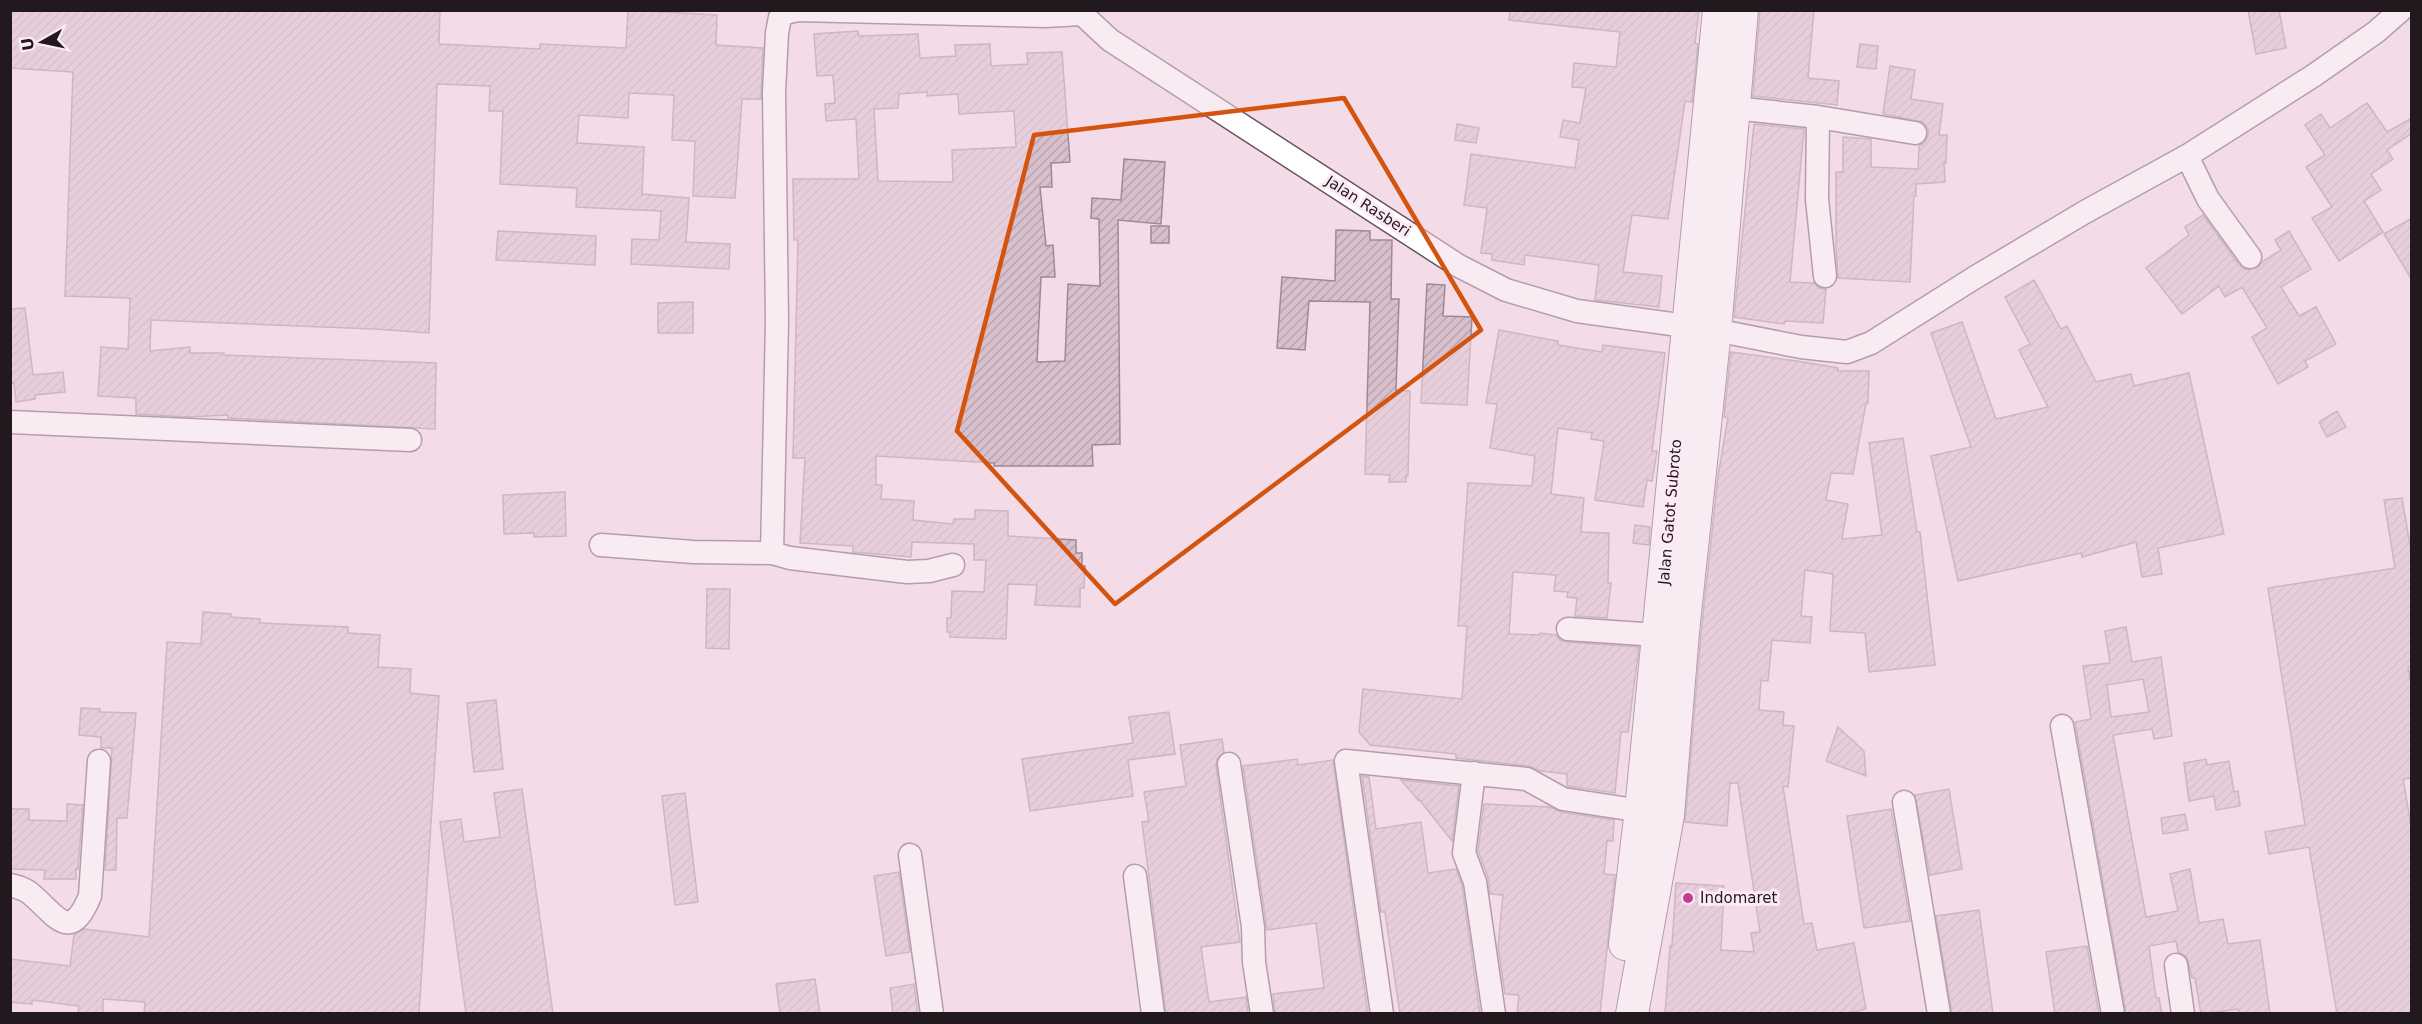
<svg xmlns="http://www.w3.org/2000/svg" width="2422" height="1024" font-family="'DejaVu Sans',sans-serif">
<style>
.building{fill:url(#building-hatch);stroke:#a08995;stroke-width:1.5;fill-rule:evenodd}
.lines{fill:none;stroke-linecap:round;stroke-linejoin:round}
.street-casing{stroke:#68535e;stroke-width:25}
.secondary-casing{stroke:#68535e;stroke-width:34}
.street{stroke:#fff;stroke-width:22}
.secondary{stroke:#fff;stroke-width:32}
.marked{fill:none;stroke:#d4530e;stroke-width:4.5;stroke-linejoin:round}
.poi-dot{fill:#be418f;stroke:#feeaf4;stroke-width:2}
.labels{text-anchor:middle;stroke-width:6;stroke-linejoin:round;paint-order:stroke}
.street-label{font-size:15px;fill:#22191e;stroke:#feeaf4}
.poi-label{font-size:15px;fill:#22191e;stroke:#feeaf4;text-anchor:start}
</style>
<defs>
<pattern id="building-hatch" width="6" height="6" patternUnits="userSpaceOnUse" patternTransform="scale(1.5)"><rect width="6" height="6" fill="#d8bfcc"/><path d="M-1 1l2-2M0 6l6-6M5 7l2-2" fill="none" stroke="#b9a4af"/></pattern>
</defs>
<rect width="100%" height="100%" fill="#f4dbe8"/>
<!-- building -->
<path class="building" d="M10 10H440L439 44 540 49V44L626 48 628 10 717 15 716 45 763 48 761 99H742L735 198 693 196 695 141 672 140 674 95 629 93 628 118 579 115 577 143 644 147 642 194 689 198 686 242 730 244 729 269 631 264 632 239 659 240 661 211 576 207 577 188 500 184 503 111H489L490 86 437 84 429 333 374 329 151 320 150 351 190 347V353H224V355L436 363 435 429 228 418V415L188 417 136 414V398L98 396 101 347 128 349 130 298 65 296 73 72 10 68Z
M1510 10H1699L1695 43 1698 44 1692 102 1685 101 1668 219 1632 215 1623 272 1662 276 1659 307 1595 300 1599 265 1525 255 1524 265 1492 260V254L1481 253 1487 208 1464 205 1471 154 1575 168 1579 140 1560 137 1563 120 1580 123 1586 88 1572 87 1574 63 1616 67 1620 32 1509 20Z
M1760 10H1814L1808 78 1839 81 1837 105 1753 96Z
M2248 10H2279L2286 48 2256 54Z
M858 31 859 36 918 34 920 58 956 56 955 45 990 44 991 66 1028 64 1027 53 1062 52 1070 162 1051 163 1052 187H1040L1046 246 1053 245 1055 277H1041L1037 362 1065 361 1068 284 1100 286 1099 219 1091 218 1092 198 1121 200 1124 159 1165 162 1161 224 1118 220 1120 444 1092 445 1093 466H994V463L876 456V485H882L881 499 914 501 913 520 953 524 954 519H975V510L1008 511V536L1076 540V553H1082V566H1085L1084 588H1080V607L1035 605 1037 585 1008 584 1006 639 950 637V632H947V618H951L952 591 984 592 986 560H974V544L912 542 911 557 853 552V546L800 543 805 458H793L798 240H794L793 179H859L856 119 826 121 825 104 835 103 833 75 817 76 814 34ZM927 92V96L958 94 959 114 1014 111 1016 147 952 150 953 182 878 181 874 109 898 108 899 94Z
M1860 44 1878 46 1876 69 1857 67Z
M1890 66 1915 70 1911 99 1943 104 1939 135H1947L1946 163H1944L1945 182 1916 184V196H1914L1910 282 1838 278 1836 247V172H1843V137L1871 139V167L1918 169 1919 146 1925 142 1928 136V129L1923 122 1883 114Z
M2367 103 2387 132 2412 118V133L2387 150 2393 159 2371 174 2381 190 2364 201 2383 232 2339 261 2312 218 2332 207 2306 167 2325 155 2305 125 2321 114 2330 128Z
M1457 124 1479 128 1476 143 1455 140Z
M1754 124 1804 129 1790 282 1814 283 1819 288 1826 289 1823 323 1785 321 1784 324 1734 317Z
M2203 215 2239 265 2245 269 2257 268 2263 261 2281 250 2275 240 2289 231 2311 269 2281 287 2299 316 2316 307 2336 344 2305 361 2308 367 2278 384 2252 337 2267 328 2242 287 2225 297 2219 286 2182 314 2146 268 2189 235 2185 227Z
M2412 218V280L2384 234Z
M1151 226H1169V243H1151Z
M1336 230 1370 231V240H1392L1391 299H1399L1396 390 1410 391 1408 476H1406V482H1389L1390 475 1365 474 1370 302 1309 301 1305 350 1277 348 1282 277 1335 281Z
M498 231 596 236 595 265 496 260Z
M2034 280 2061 329 2067 326 2096 382 2131 374 2134 386 2189 373 2224 534 2158 548 2162 574 2142 577 2136 542 2082 557 2081 553 1958 581 1931 456 1971 447 1931 333 1962 322 1996 419 2048 407 2019 350 2030 344 2005 297Z
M1427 284 1445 285 1443 316 1472 317 1467 405 1421 403Z
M693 302V333H658V303Z
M25 308 33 375 63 372 65 392 35 395V399L16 402 14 383 10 384V309Z
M1499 330 1558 341V345L1602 352 1603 345 1665 353 1652 451H1657L1652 481 1647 480 1643 507 1595 500 1604 441 1591 439 1592 433 1558 428 1551 494 1584 498 1581 532 1609 533 1608 583H1611L1607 618 1575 616 1577 598 1567 597 1568 592 1554 591 1556 575 1513 572 1509 634 1540 635V633L1556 635 1560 640 1567 642 1639 647 1628 732H1621L1615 793 1567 786V774L1541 771 1528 766 1456 758V754L1370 745 1359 732 1363 689 1462 699 1467 626H1458L1468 483 1532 486 1535 456 1490 448 1497 404 1486 403Z
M1731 352 1797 361 1838 368V371H1869L1868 403H1866L1853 474 1831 473 1826 500 1848 504 1842 539 1882 535 1869 443 1903 438 1917 532H1920L1935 665 1869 672 1865 633 1830 631 1833 574 1805 570 1801 616 1812 617 1810 643 1772 640 1768 681 1761 680 1759 710 1784 712 1783 725 1794 726 1788 787 1783 786 1804 924 1812 923 1817 950 1854 943 1866 1009 1845 1014H1665L1670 946H1672L1676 883 1724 886 1721 950 1754 952 1751 933 1760 932 1738 783H1730L1727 826 1685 822 1701 634 1718 476 1728 418 1724 417Z
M2337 411 2346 427 2327 437 2319 422Z
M565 492 566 536 534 537V533L504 534 503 495Z
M2402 498 2412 557V666L2408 667 2412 689V778L2403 779 2412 831V1014H2337L2309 847 2269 854 2265 832 2305 825 2268 588 2395 568 2384 500Z
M1635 525 1650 527 1649 545 1633 543Z
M707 589H730L729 649 706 648Z
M203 612 231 614V617L260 619V623L348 627V633L380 635 378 667 411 669 410 693 439 696 419 1014H144L145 1002 103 999V1014H78L79 1006 32 1000V1004L10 1002V959L70 966 74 935 84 929 149 937 167 642 201 644Z
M2126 627 2132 662 2161 657 2172 736 2154 739 2152 729 2113 735 2146 917 2178 911 2170 874 2190 869 2199 923 2223 919 2228 944 2260 940 2270 1014H2239L2238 1009 2201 1014 2195 978H2192L2187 957 2178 952 2176 941 2149 946 2156 998H2159L2162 1014H2126L2075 722 2091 719 2083 666 2110 663 2105 631ZM2143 679 2149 712 2111 717 2107 685Z
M496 700 503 769 474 772 467 703Z
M81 708 100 709V712L136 713 127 818H117L116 870H105L112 748H101V737L79 735Z
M1169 712 1175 754 1128 760 1133 796 1030 811 1022 759 1133 743 1129 717Z
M1838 727 1864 751 1866 776 1826 761Z
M1222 739 1224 752 1217 759 1216 766 1240 942 1201 947 1209 1002 1246 997 1248 1014H1166L1142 822 1149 821 1144 792 1186 786 1180 745Z
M1297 759 1298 765 1333 760 1368 1014H1275L1273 994 1324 988 1316 923 1267 930 1243 766Z
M2206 759 2207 765 2229 761 2234 792 2238 791 2240 806 2216 810 2214 796 2189 801 2184 763Z
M1362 776 1369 777 1376 829 1421 822 1428 873 1456 869 1462 885 1480 1014H1400L1385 912H1381Z
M1401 780 1459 786 1452 841 1418 798V800Z
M522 789 553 1014H466L440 822 461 819 464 842 500 837 494 793Z
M1949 789 1962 869 1930 875 1915 795Z
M685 793 698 902 675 905 662 796Z
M67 804 83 805 78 869H76V879H44L45 870 10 869V809H29V820L67 821Z
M1484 804 1550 807 1561 812 1614 820 1613 841H1607L1604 874 1615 875 1600 1014H1517L1519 995 1505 994 1498 947 1503 895 1490 894 1488 877 1478 851Z
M1891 809 1910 921 1864 928 1847 816Z
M2185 814 2188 830 2163 834 2161 818Z
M899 872 910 952 886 956 874 876Z
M1979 910 1993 1014H1952L1936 916Z
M2087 946 2099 1014H2055L2046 952Z
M815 979 820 1014H780L776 984Z
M914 984 918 1014H893L890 988Z"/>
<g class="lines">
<defs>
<path id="street" d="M797 10 785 13 780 17 777 33 774 92 777 321 772 553 790 558 907 572 929 571 953 565
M798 10 1045 16 1082 14
M1081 10 1082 14 1110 40 1459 266 1506 290 1577 311 1715 330 1801 347 1847 352 1871 343 1974 278 2085 212 2187 156 2313 76 2376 32 2401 10
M1734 108 1818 117 1915 133
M1818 117 1817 199 1825 276
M2187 156 2208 199 2250 257
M10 422 410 440
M601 545 693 552 772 553
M1568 629 1658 635
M2062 726 2113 1014
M1229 764 1253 927 1254 962 1262 1014
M1474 773 1464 853 1475 882 1494 1014
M1904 802 1939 1014
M910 855 932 1014
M1135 876 1153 1014
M10 885C18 887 26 889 32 895 57 916 70 944 90 896L99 761
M2176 965 2183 1014
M1382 1014 1346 761 1527 779 1563 799 1655 813"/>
<path id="secondary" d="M1625 944 1641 810 1719 10
M1632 1014 1668 815 1683 632 1715 330 1742 10"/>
</defs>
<!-- street casing -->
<use href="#street" class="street-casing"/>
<!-- secondary casing -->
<use href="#secondary" class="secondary-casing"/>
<!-- street -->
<use href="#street" class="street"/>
<!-- secondary -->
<use href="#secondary" class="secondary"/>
</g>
<!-- marked area -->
<path d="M0 0H2422V1024H0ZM1344 98 1481 330 1115 604 957 431 1034 135Z" fill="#f4dbe8" fill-opacity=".55" fill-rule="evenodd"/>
<path class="marked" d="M1344 98 1481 330 1115 604 957 431 1034 135Z"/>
<!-- markers -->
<circle class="poi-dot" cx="1688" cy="898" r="6"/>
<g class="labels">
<!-- street labels -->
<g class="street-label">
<text transform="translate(1368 206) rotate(33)" y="5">Jalan Rasberi</text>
<text transform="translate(1670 512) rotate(-85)" y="5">Jalan Gatot Subroto</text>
</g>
<!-- poi labels -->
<g class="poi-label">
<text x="1700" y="903">Indomaret</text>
</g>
</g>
<!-- border -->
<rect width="2422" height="1024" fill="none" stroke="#22191e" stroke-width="24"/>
<!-- north arrow -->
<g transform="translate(42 42) rotate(261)" stroke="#feeaf4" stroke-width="4.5" paint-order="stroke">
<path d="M0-4.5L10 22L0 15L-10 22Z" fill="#22191e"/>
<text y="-9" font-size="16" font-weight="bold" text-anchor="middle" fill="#22191e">U</text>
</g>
</svg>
